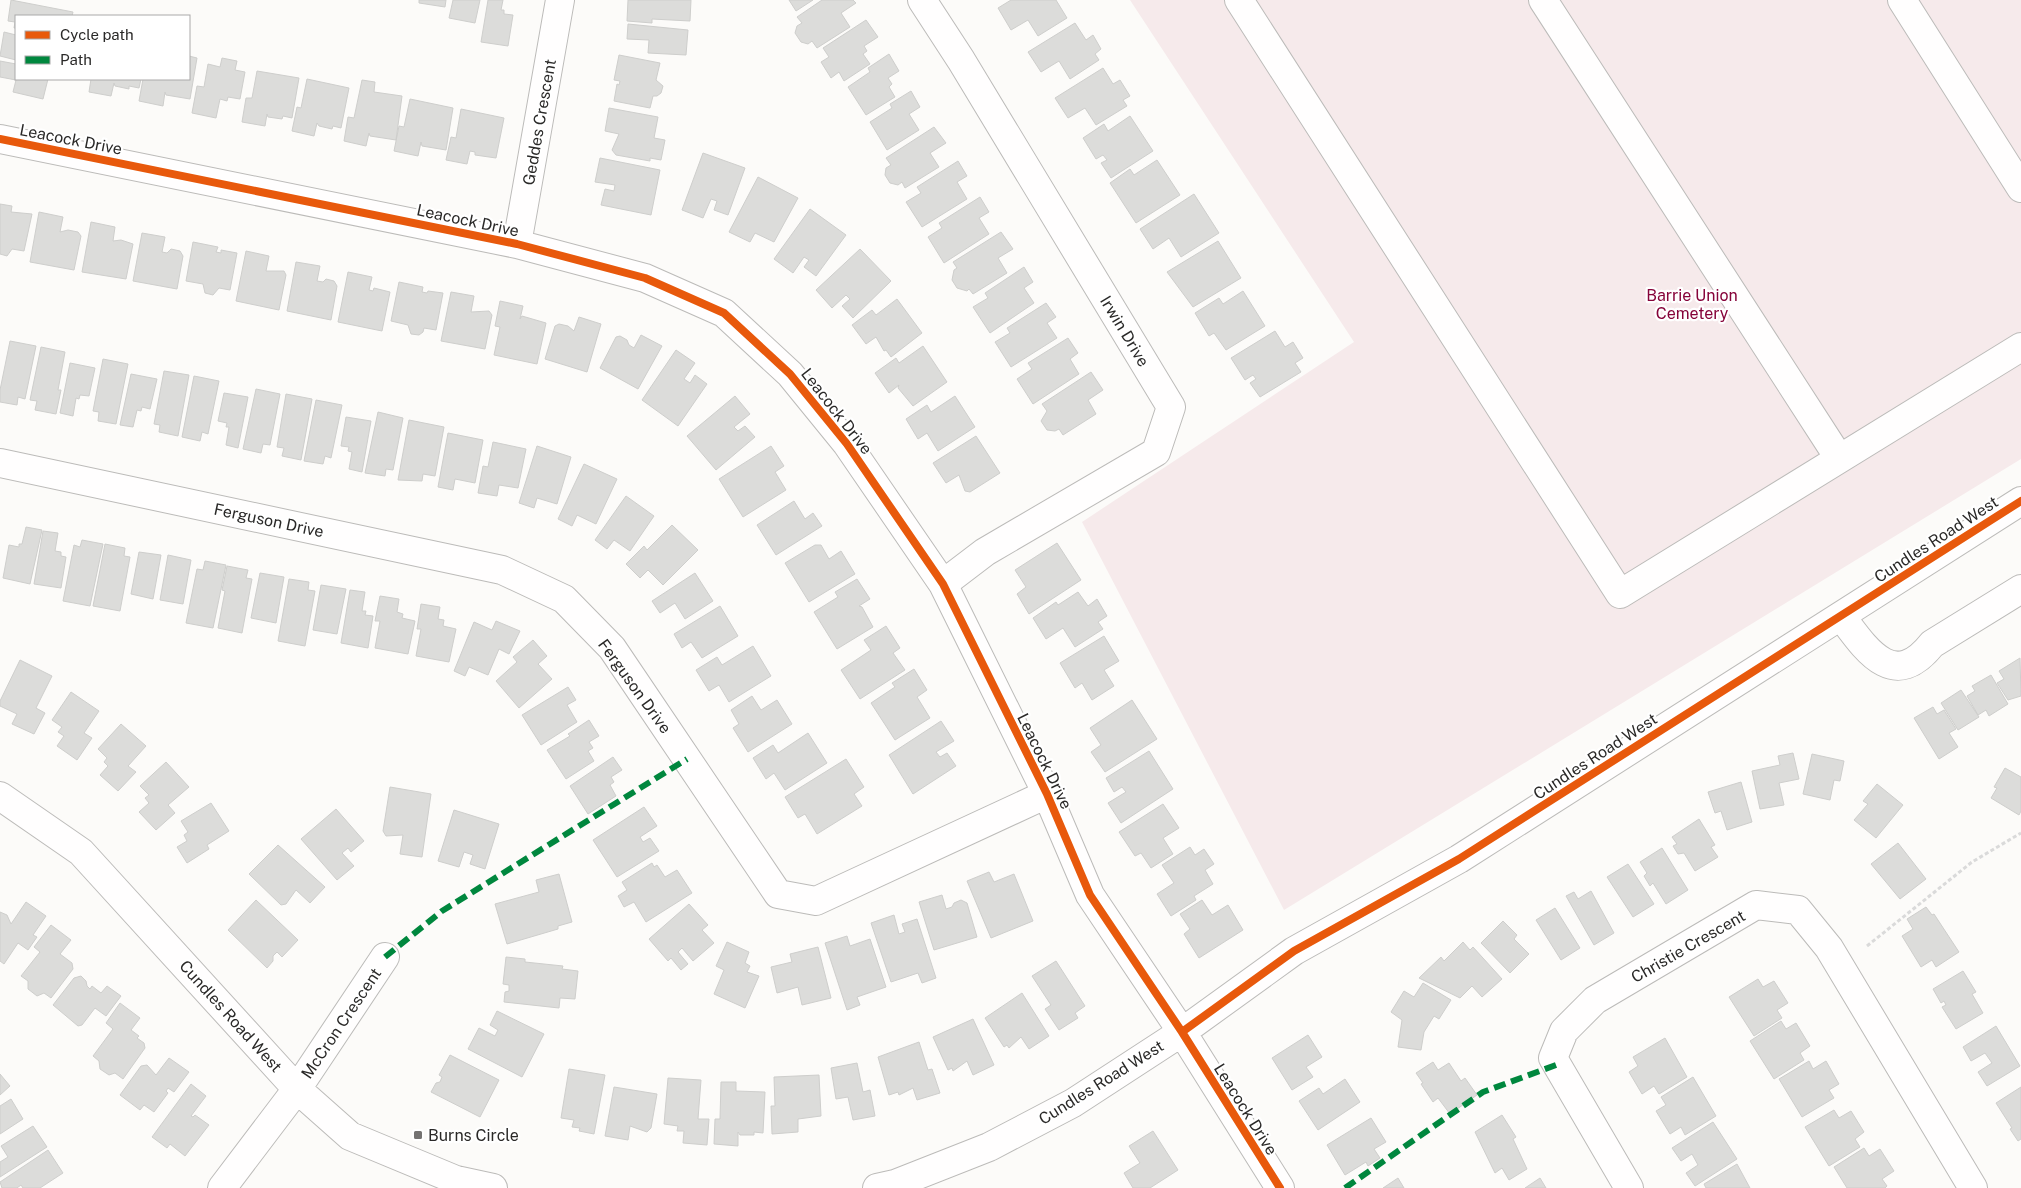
<svg xmlns="http://www.w3.org/2000/svg" width="2021" height="1188" font-family="'Public Sans',sans-serif">
<style>
.green{fill:#f6eaeb}
.building{fill:#dcdcda;stroke:#cececc}
.lines{fill:none;stroke-linecap:round;stroke-linejoin:round}
.minor-casing{stroke:#bcbbb9;stroke-width:30}
.path{stroke:#dadada;stroke-width:3;stroke-dasharray:4 2.5;stroke-linecap:butt}
.minor{stroke:#fffefe;stroke-width:28}
.quiet{stroke:#00873e;stroke-width:6;stroke-dasharray:12 6;stroke-linecap:butt}
.cycleway-casing{stroke:#fff;stroke-width:11}
.cycleway{stroke:#e8590c;stroke-width:8}
.poi-dot{fill:#747271;stroke:#fff;stroke-width:2}
.labels{text-anchor:middle;stroke-width:4.5;stroke-linejoin:round;paint-order:stroke}
.street-label{font-size:16px;fill:#2a2928;stroke:#fff}
.park-label{font-size:16px;fill:#86043a;stroke:#fff}
.poi-label{font-size:16px;fill:#2a2928;stroke:#fff;text-anchor:start}
</style>
<rect width="100%" height="100%" fill="#fcfbf9"/>
<!-- green -->
<path class="green" d="M1130 0H2021V459L1284 910 1082 522 1354 342Z"/>
<!-- building -->
<path class="building" d="M11 0 73 12 72 16H16V28H14L15 22 8 21Z
M419 0H446L445 7 419 3Z
M453 0H480L475 23 449 18Z
M488 0H503L501 10H504V14L513 15 508 46 481 42Z
M628 0H691L690 21 652 19V23L627 21Z
M789 0H813L796 11Z
M822 0H853L856 3 841 13 850 27 817 48 812 41 808 44 801 42 795 33 797 26 802 23 797 17Z
M1011 0H1056L1067 18 1038 36 1028 20 1011 30 998 8Z
M866 20 878 37 864 46 867 51 863 54 870 64 844 81 839 72 831 78 821 62 829 57 823 48Z
M1075 23 1086 40 1093 35 1101 49 1095 54 1099 60 1070 79 1059 61 1041 72 1028 52Z
M628 24 688 30 686 55 648 53 649 40 627 39Z
M4 32 16 35V60L0 56Z
M889 54 899 71 888 78 892 84 889 87 895 97 866 115 848 87 870 72 868 68Z
M619 55 660 63 656 80 663 86 661 93 657 96H653L650 108 614 101 617 84 619 85 620 81 614 80Z
M189 56 197 58 190 99 166 95 165 92 163 106 139 101 143 79H189Z
M222 58 237 61 235 70 245 72 240 99 228 97 227 101 220 99 216 118 192 113 197 86 204 87 208 64 220 67Z
M0 61 16 64V79H48L43 99 13 92 16 80 0 77Z
M1103 68 1113 84 1120 80 1130 96 1123 100 1127 106 1096 125 1085 108 1068 118 1055 98Z
M257 71 299 78 292 118 283 116 282 119 268 117 267 114 265 126 242 122 246 98H252Z
M91 79H141L139 88 129 86V89L115 86 114 83 111 96 89 92Z
M307 79 349 88 341 128 333 126 332 129 319 126 317 123 314 136 292 131 297 107 301 108Z
M362 80 375 82 374 92 402 96 396 140 370 136 369 133 366 146 344 141 348 117 354 118Z
M911 91 920 107 909 114 919 130 887 150 870 122 892 108 890 104Z
M410 99 453 108 446 150 422 146 421 142 418 156 394 151 399 126 404 127Z
M609 108 658 117 654 138 665 140 661 160 650 158V161L616 155 612 150 619 134 605 131Z
M461 109 504 118 496 158 475 155V152L470 151 467 164 446 160 451 137 456 138Z
M1130 116 1153 151 1111 178 1101 163 1107 160 1103 155 1096 159 1083 138 1104 124 1108 131Z
M934 127 946 143 930 153 939 167 905 188 902 182 898 185 890 183 885 175 886 168 891 165 886 158Z
M703 153 745 168 728 215 714 210 717 201 711 199 703 218 682 210Z
M600 158 660 170 651 215 601 205 605 189 614 191 615 185 595 182Z
M1157 160 1180 195 1136 223 1110 183 1130 169 1134 175Z
M958 161 967 176 957 182 967 199 922 227 906 202 921 193 917 187Z
M758 177 798 198 774 242 755 233 750 242 729 232Z
M1194 194 1219 233 1181 257 1169 238 1153 249 1140 229Z
M980 197 989 212 979 218 989 234 944 263 928 237 942 228 939 223Z
M0 204 12 206 11 212 32 214 24 251 12 249 7 256 0 254Z
M810 209 846 235 816 276 804 267 809 260 804 257 793 273 774 259Z
M39 212 63 217 60 232 68 230 78 232 81 236 74 270 30 262Z
M91 222 115 227 113 241 121 240 133 244 126 279 82 272Z
M1001 232 1013 249 998 258 1007 273 973 294 969 289 967 291 957 288 952 280 954 270 957 268 953 262Z
M142 233 165 237 162 252 167 253 171 249 180 251 183 256 177 289 133 281Z
M1218 241 1241 278 1193 307 1167 272Z
M193 242 218 247 216 252 221 253V250L237 253 230 290 219 288 213 295 205 293 203 284 186 281Z
M860 249 891 281 853 318 842 306 850 299 846 295 832 308 816 290Z
M246 251 269 256 266 271H284L286 275 279 310 236 301Z
M296 262 320 266 317 281 323 282 326 279 334 281 337 286 331 320 287 311Z
M1024 267 1033 282 1024 288 1034 303 990 333 973 307 988 298 985 293Z
M348 272 372 277 369 290 373 291 374 288 390 292 382 331 338 322Z
M399 282 423 287 422 292 427 293 428 291 443 293 436 330 424 328 423 332 419 335 411 334 408 325 391 321Z
M1243 291 1265 326 1226 350 1214 333 1209 336 1195 313 1219 298 1223 304Z
M451 292 474 296 471 312 489 311 492 315 485 349 441 341Z
M897 299 922 333 891 357 886 350 884 351 876 337 866 344 852 325 872 310 876 315Z
M500 301 523 306 520 319 522 316 546 323 537 364 494 355 500 327 495 326Z
M1046 303 1056 317 1047 323 1057 338 1011 367 995 342 1010 333 1007 328Z
M579 317 601 324 587 372 545 359 555 326 559 324 568 326 574 331Z
M1275 331 1285 347 1293 342 1303 358 1295 363 1301 372 1260 397 1250 383 1256 379 1253 375 1245 380 1231 358Z
M641 335 662 346 638 389 600 368 616 337 620 336 627 340 629 345 634 348Z
M1068 338 1078 353 1070 359 1079 374 1033 404 1017 379 1032 369 1028 363Z
M10 341 36 346 25 399 18 397 17 405 0 402V390Z
M923 346 947 382 913 406 898 388 899 385 889 393 875 373 896 358 899 363Z
M41 347 65 352 58 390H61L56 414 35 410 37 401 30 400Z
M676 350 695 363 684 379 690 383 695 375 707 384 678 426 642 400Z
M103 359 128 364 116 424 98 421 99 412 93 411Z
M70 363 95 368 89 396 80 395 79 399 76 398 73 416 60 413Z
M164 371 189 375 178 436 159 432 160 425 154 424Z
M1091 372 1103 390 1088 400 1096 414 1063 435 1059 429 1055 431 1047 430 1041 421 1047 411 1042 404Z
M131 374 157 379 150 409 142 407 141 411 137 410 133 427 120 425Z
M194 376 219 381 208 434 202 432 200 441 182 437Z
M256 389 280 394 270 445 263 444 261 453 243 449Z
M224 393 248 397 238 448 226 445 229 427H226L227 423 218 421Z
M286 394 312 399 301 460 282 456 284 448 277 447Z
M735 396 750 414 734 427 738 431 745 426 755 437 716 470 687 436Z
M955 396 975 427 938 451 927 433 918 439 906 419 927 405 931 412Z
M316 400 342 405 331 458 325 456 323 464 304 461Z
M378 412 403 418 393 470 386 469 385 476 365 473Z
M346 417 371 421 362 472 349 469 352 452 348 451 349 447 341 446Z
M409 420 444 427 435 476 423 474 422 481 398 480Z
M448 433 483 440 475 483 455 479 453 490 438 487Z
M976 436 1000 473 970 492 965 491 959 475 946 483 933 463Z
M493 442 526 449 518 488 499 485 497 496 478 493 483 466 488 467Z
M537 446 571 457 557 504 537 498 534 508 519 503Z
M771 446 784 466 775 472 786 490 743 517 719 479Z
M584 464 617 479 596 524 577 515 572 526 558 519Z
M626 496 654 516 630 551 614 540 607 549 595 540Z
M794 501 805 519 813 513 822 526 776 555 757 525Z
M672 525 698 550 663 585 648 570 640 578 626 564 644 546 647 550Z
M26 527 42 530 30 584 3 578 9 545 19 547V544H22Z
M43 531 58 533 55 551 61 552V556L66 557 61 588 34 584Z
M82 540 103 544 90 606 63 601 74 545 80 547Z
M1057 543 1081 580 1029 614 1017 594 1026 587 1015 570Z
M105 544 125 548 124 556 130 557 120 611 93 606Z
M815 545H821L829 559 841 551 855 574 809 602 785 563Z
M139 552 161 555 153 599 131 594Z
M168 555 191 560 183 604 160 600Z
M205 561 226 565 213 628 186 623 197 569 203 570Z
M227 566 248 570 246 578 252 579 242 633 218 628 225 591 222 590Z
M260 573 284 577 276 623 251 618Z
M695 573 713 601 685 619 675 603 660 613 652 601Z
M289 579 309 582 308 590 315 591 305 646 278 641Z
M857 579 870 599 859 606 862 607 873 627 837 649 814 612 838 597 835 592Z
M321 585 346 589 337 634 313 630Z
M350 590 365 592 362 611H366L365 615 373 616 368 648 341 643Z
M1078 592 1088 606 1097 599 1107 616 1098 622 1103 629 1075 647 1063 628 1046 639 1033 618 1056 602 1058 605Z
M380 596 399 599 397 612 403 614 402 618 415 621 408 654 375 648 380 621H375Z
M421 604 440 607 438 619 444 620 443 626 456 629 449 662 416 656 421 629H417Z
M720 606 738 636 702 658 691 642 682 648 674 634Z
M496 621 520 631 509 654 499 649 488 675 469 667 465 676 454 671 474 622 492 630Z
M886 626 900 648 893 653 905 670 860 699 841 670 871 650 864 640Z
M1104 636 1119 661 1104 670 1114 686 1092 700 1082 683 1075 688 1060 663Z
M533 640 547 656 538 664 552 679 519 708 496 681 517 662 513 657Z
M753 646 771 676 729 702 719 685 709 691 696 670 717 657 722 665Z
M2020 658 2021 696 2008 700 1997 683 2004 679 1999 671Z
M20 660 52 676 36 708 45 713 34 734 12 724 17 714 0 706V701Z
M914 669 927 690 917 697 930 718 895 740 871 703 895 687 892 683Z
M1991 675 2008 704 1989 716 1986 710 1978 715 1967 696 1975 691 1972 686Z
M568 687 576 700 567 705 577 722 541 745 522 715Z
M1961 690 1979 717 1958 730 1941 703Z
M71 692 99 711 84 733 92 738 77 760 57 746 64 736 58 732 62 727 52 720Z
M752 696 761 710 777 700 792 724 748 752 733 728 739 724 731 710Z
M1132 700 1157 739 1105 772 1091 752 1101 745 1090 728Z
M1933 707 1937 714 1944 710 1956 729 1949 733 1958 747 1939 759 1914 718Z
M589 720 599 736 589 742 593 748 588 751 594 761 566 779 547 750 570 736 568 734Z
M941 721 954 741 936 752 940 757 947 753 956 766 913 794 889 755Z
M121 724 146 746 128 766 136 772 118 791 100 775 108 766 104 762 107 758 98 749Z
M808 733 827 763 785 790 774 773 766 779 753 758 773 745 778 753Z
M1149 751 1173 789 1121 823 1108 803 1126 792 1122 787 1114 792 1106 778Z
M1793 753 1799 779 1779 783 1784 805 1760 809 1752 771 1780 765 1778 756Z
M1812 754 1844 761 1840 781 1834 780 1830 800 1803 794Z
M613 757 622 770 611 777 614 782 610 785 616 796 588 814 570 786Z
M846 759 864 787 854 794 862 806 817 834 805 814 798 818 785 797Z
M166 762 189 787 168 805 175 813 156 830 139 812 149 803 145 798 149 795 140 786Z
M2005 768 2021 777V811L2019 815 1991 798 1997 788 1994 787Z
M1741 782 1752 822 1727 830 1721 811 1715 813 1708 792Z
M1877 784 1903 805 1876 838 1854 820 1868 804 1863 801Z
M390 787 431 794 422 857 400 854 403 835 386 836 383 831Z
M211 803 229 831 207 845 209 849 187 863 177 847 187 841 184 835 188 832 181 821Z
M1163 804 1179 828 1163 838 1173 854 1151 868 1141 853 1135 856 1119 832Z
M644 807 657 826 640 837 643 842 650 838 659 851 617 877 593 840Z
M336 809 364 841 351 852 348 848 342 853 354 866 337 880 301 839Z
M454 810 499 824 485 869 470 864 473 855 464 852 459 867 438 861Z
M1699 819 1715 845 1711 847 1718 857 1695 871 1684 853 1678 854 1673 846 1677 844 1672 837Z
M1898 843 1926 879 1900 899 1871 864Z
M278 845 325 887 310 903 296 890 286 904 281 905 249 874Z
M1190 847 1195 855 1204 849 1214 864 1205 870 1213 884 1194 896 1196 900 1171 916 1157 894 1174 883 1162 865Z
M1662 848 1688 890 1666 904 1653 883 1650 886 1644 876 1647 873 1640 862Z
M652 863 654 867 657 865 665 877 677 870 692 893 646 922 634 902 624 907 618 896 627 890 622 882Z
M1628 864 1654 904 1633 917 1607 877Z
M989 872 994 882 1014 874 1033 921 991 938 967 881Z
M559 874 572 922 558 926V929L507 944 495 904 539 892 536 880Z
M1591 891 1614 933 1594 945 1566 896 1574 892 1578 899Z
M942 895 946 909 952 907 954 903 961 900 967 903 977 937 934 950 919 902Z
M256 900 298 940 282 957 277 952 273 956V961L267 968 228 930Z
M1202 900 1212 915 1228 905 1243 930 1199 958 1184 934 1190 929 1180 914Z
M26 902 46 916 33 935 37 937 28 950 18 943 4 964 0 961V912L7 915 11 924Z
M689 904 708 925 702 930 714 943 693 961 682 948 678 952 688 964 681 970 671 958 668 961 649 939Z
M1926 907 1932 915 1934 914 1959 952 1936 967 1932 960 1921 967 1902 936 1913 929 1907 919Z
M1555 908 1580 948 1561 960 1536 920Z
M894 915 899 934 905 932 902 924 917 919 936 978 922 983 918 973 891 982 871 923Z
M1503 921 1517 935 1514 939 1529 954 1510 973 1481 943Z
M51 925 71 940 60 954 72 963 73 969 51 998 44 993 37 996 28 989V981L21 976 40 952 34 947Z
M847 936 850 946 870 939 886 987 857 997 860 1005 847 1010 825 943Z
M727 942 749 952 745 963 750 966 747 972 759 976 745 1008 714 994 724 970 716 966Z
M1463 942 1470 950 1473 947 1502 979 1482 997 1472 986 1460 998 1419 978 1441 957 1444 961Z
M818 947 831 998 802 1005 798 987 777 993 771 967 792 962 790 954Z
M506 957 525 959V962L563 966 562 969 578 971 575 999 560 998 559 1008 504 1002 505 992 509 991V985L503 984Z
M1056 961 1085 1006 1075 1013 1078 1018 1059 1030 1045 1009 1051 1005 1032 976Z
M1963 971 1976 992 1972 994 1983 1013 1956 1029 1942 1007 1946 1005 1944 1001 1941 1003 1933 989Z
M81 976 86 981 87 986 90 989 92 986 101 993 107 986 121 996 106 1016 95 1008 82 1025 78 1026 53 1005 74 978Z
M1758 979 1763 987 1774 981 1788 1003 1777 1010 1782 1018 1754 1036 1729 997Z
M1423 983 1451 1000 1439 1019 1434 1016 1424 1032 1421 1050 1398 1047 1402 1020 1391 1012 1404 991 1414 997Z
M1022 993 1049 1036 1029 1049 1021 1037 1009 1048 1007 1045 1004 1047 985 1018Z
M120 1003 140 1018 131 1030 139 1036 137 1038 144 1043 145 1048 123 1079 115 1073 109 1075 100 1069 99 1061 93 1056 113 1029 106 1023Z
M497 1011 544 1034 522 1077 468 1049 479 1028 495 1036 498 1030 490 1025Z
M973 1019 994 1065 973 1075 967 1061 953 1071 952 1068 948 1070 933 1037Z
M1781 1021 1786 1029 1796 1023 1810 1046 1800 1053 1804 1060 1774 1079 1750 1041Z
M1996 1026 2020 1066 1987 1086 1978 1072 1992 1063 1985 1053 1971 1061 1963 1047Z
M1308 1035 1322 1057 1306 1067 1313 1077 1292 1090 1272 1058Z
M1665 1038 1687 1077 1659 1094 1654 1086 1642 1094 1629 1072 1638 1066 1633 1057Z
M919 1042 928 1070 932 1069 940 1093 917 1100 913 1088 899 1095 898 1092 889 1095 878 1057Z
M450 1055 499 1080 480 1117 431 1092 436 1083 440 1082 442 1077 439 1075Z
M169 1058 189 1072 174 1092 168 1088 166 1091 168 1093 154 1112 144 1105 140 1110 120 1095 141 1066 147 1065 156 1075Z
M1809 1061 1813 1069 1826 1061 1839 1084 1829 1090 1834 1098 1802 1117 1779 1079Z
M1433 1062 1438 1070 1449 1063 1461 1081 1465 1078 1477 1095 1450 1114 1438 1098 1433 1102 1421 1084 1423 1083 1416 1073Z
M857 1063 863 1092 870 1090 875 1116 853 1120 848 1097 836 1099 831 1068Z
M569 1069 605 1075 594 1134 579 1131 580 1128 572 1127 574 1120 561 1118Z
M0 1074 10 1086 0 1095Z
M819 1075 821 1116 798 1119V1132L772 1134 771 1106H775L774 1077Z
M1693 1077 1716 1116 1685 1135 1681 1127 1670 1134 1656 1111 1666 1105 1661 1097Z
M668 1078 701 1080 698 1119H709L707 1145 683 1143 684 1131H677L678 1126 664 1124Z
M1345 1079 1360 1102 1318 1130 1299 1101 1319 1088 1323 1094Z
M721 1082H736V1091L765 1092 763 1133 754 1132V1135H740L738 1132V1146L714 1144 715 1119H720Z
M191 1084 206 1096 191 1116 193 1117 195 1115 209 1125 185 1156 170 1144 167 1148 152 1137Z
M614 1087 657 1094 651 1128 647 1132 630 1126 628 1140 605 1136Z
M2021 1087V1139L2018 1141 2010 1129 2012 1128 1996 1103Z
M11 1099 23 1119 0 1134V1106Z
M1834 1110 1839 1118 1851 1111 1864 1132 1855 1139 1860 1147 1829 1166 1805 1127Z
M1502 1115 1516 1137 1513 1139 1527 1169 1509 1180 1502 1168 1495 1173 1475 1132Z
M1371 1118 1386 1142 1374 1149 1380 1158 1368 1166 1366 1162 1345 1175 1327 1145Z
M1713 1122 1737 1159 1695 1186 1686 1173 1698 1165 1692 1154 1681 1161 1672 1148Z
M33 1126 47 1147 0 1177V1162L8 1157 1 1146Z
M1153 1131 1178 1170 1150 1188H1133L1124 1173 1140 1163 1129 1146Z
M1864 1148 1869 1156 1880 1149 1894 1171 1882 1179 1887 1186 1885 1188H1847L1834 1167Z
M48 1150 63 1173 40 1188H23L21 1185 17 1188H2L0 1182Z
M1737 1164 1750 1188H1706L1704 1184Z
M1398 1178 1404 1188H1383Z
M1540 1178 1546 1188H1525Z"/>
<g class="lines">
<defs>
<path id="minor" d="M922 0 961 60 1171 407 1156 452 985 552 943 584
M1239 0 1620 594 2021 347
M1543 0 1839 458
M1902 0 2021 188
M0 139 517 244 645 278 724 313 790 374 847 444 943 584 1047 794 1090 895 1182 1032 1280 1188
M517 244 560 0
M0 463 502 570 564 599 612 648 778 894 816 901 1047 794
M1841 616C1865 648 1893 693 1932 644L2021 589
M0 796 81 852 297 1089 350 1136 456 1180 493 1188
M222 1188 297 1089 385 957
M877 1188 895 1184 989 1147 1073 1103 1182 1032 1294 951 1459 859 2021 501
M1629 1188 1553 1058 1564 1031 1595 1000 1756 905 1798 910 1829 948 1973 1188"/>
</defs>
<!-- minor casing -->
<use href="#minor" class="minor-casing"/>
<!-- path -->
<path class="path" d="M1867 946 1972 862 2021 833"/>
<!-- minor -->
<use href="#minor" class="minor"/>
<!-- quiet -->
<path class="quiet" d="M385 957 442 911 687 759
M1345 1188 1483 1092 1556 1065"/>
<defs>
<path id="cycleway" d="M0 139 517 244 645 278 724 313 790 374 847 444 943 584 1047 794 1090 895 1182 1032 1280 1188
M1182 1032 1294 951 1459 859 2021 501"/>
</defs>
<!-- cycleway casing -->
<use href="#cycleway" class="cycleway-casing"/>
<!-- cycleway -->
<use href="#cycleway" class="cycleway"/>
</g>
<!-- markers -->
<rect class="poi-dot" x="413" y="1130" width="10" height="10" rx="2.5"/>
<g class="labels">
<!-- street labels -->
<g class="street-label">
<text transform="translate(539 122) rotate(-80)" y="6">Geddes Crescent</text>
<text transform="translate(71 139) rotate(11)" y="6">Leacock Drive</text>
<text transform="translate(468 220) rotate(12)" y="6">Leacock Drive</text>
<text transform="translate(1125 331) rotate(59)" y="6">Irwin Drive</text>
<text transform="translate(837 411) rotate(52)" y="6">Leacock Drive</text>
<text transform="translate(269 520) rotate(12)" y="6">Ferguson Drive</text>
<text transform="translate(1936 539) rotate(-33)" y="6">Cundles Road West</text>
<text transform="translate(635 686) rotate(54)" y="6">Ferguson Drive</text>
<text transform="translate(1595 756) rotate(-33)" y="6">Cundles Road West</text>
<text transform="translate(1045 761) rotate(64)" y="6">Leacock Drive</text>
<text transform="translate(1688 946) rotate(-30)" y="6">Christie Crescent</text>
<text transform="translate(231 1016) rotate(48)" y="6">Cundles Road West</text>
<text transform="translate(341 1023) rotate(-56)" y="6">McCron Crescent</text>
<text transform="translate(1101 1082) rotate(-32)" y="6">Cundles Road West</text>
<text transform="translate(1246 1109) rotate(58)" y="6">Leacock Drive</text>
</g>
<!-- park labels -->
<g class="park-label">
<text x="1692" y="301">Barrie Union<tspan x="1692" dy="18">Cemetery</tspan></text>
</g>
<!-- poi labels -->
<g class="poi-label">
<text x="428" y="1141">Burns Circle</text>
</g>
</g>
<!-- legend -->
<rect x="15" y="15" width="175" height="65" fill="#ffffff" stroke="#aaa9a9"/>
<rect x="25" y="31" width="25" height="8" fill="#e8590c" stroke="#aaa9a9"/>
<text x="60" y="40" font-size="15" fill="#2a2928">Cycle path</text>
<rect x="25" y="56" width="25" height="8" fill="#00873e" stroke="#aaa9a9"/>
<text x="60" y="65" font-size="15" fill="#2a2928">Path</text>
</svg>
